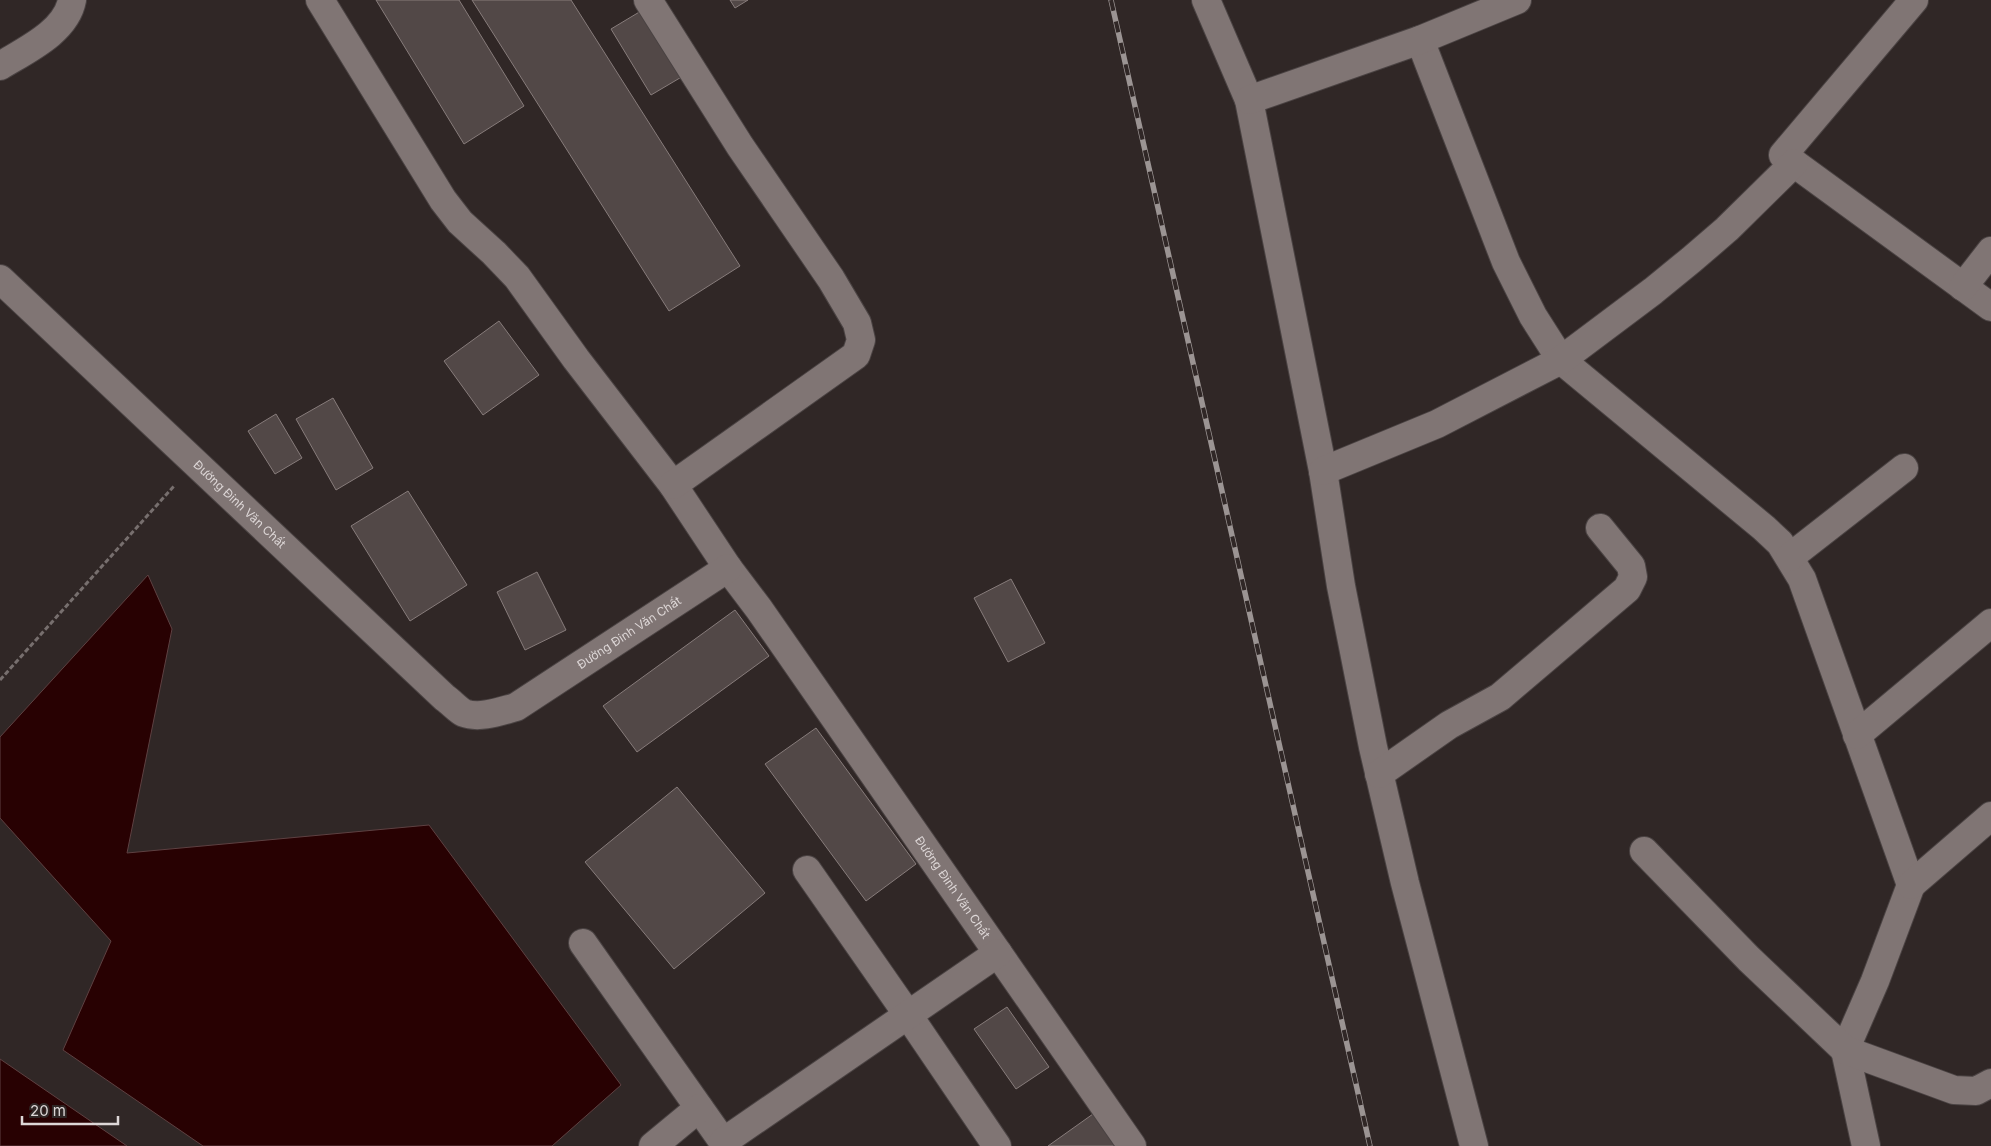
<svg xmlns="http://www.w3.org/2000/svg" width="1991" height="1146" font-family="Inter,sans-serif">
<style>
.water{fill:#280102;stroke:#5e4142}
.building{fill:#524847;stroke:#877c7b}
.lines{fill:none;stroke-linecap:round;stroke-linejoin:round}
.minor-casing{stroke:#4a4343;stroke-width:30}
.path{stroke:#776f6e;stroke-width:3;stroke-dasharray:5 2.5;stroke-linecap:butt}
.minor{stroke:#807574;stroke-width:28}
.rail-casing{stroke:#9b9493;stroke-width:5.5}
.rail{stroke:#302726;stroke-width:4;stroke-dasharray:11;stroke-linecap:butt}
.labels{text-anchor:middle;stroke-width:4.5;stroke-linejoin:round;paint-order:stroke}
.street-label{font-size:12px;fill:#ddd7d7;stroke:#302726}
</style>
<rect width="100%" height="100%" fill="#302726"/>
<!-- water -->
<path class="water" d="M148 575 172 629 127 853 429 825 621 1085 552 1146H203L63 1050 111 941 0 818V737Z
M0 1059 127 1146H0Z"/>
<!-- building -->
<path class="building" d="M376 0H459L524 106 464 144Z
M472 0H571L740 266 669 311Z
M730 0H748L735 8Z
M651 5 690 72 651 95 611 29Z
M499 321 539 375 483 415 444 361Z
M333 398 373 468 336 490 296 419Z
M276 414 302 458 275 474 248 431Z
M408 491 467 585 410 621 351 526Z
M537 572 566 630 525 650 497 592Z
M1011 579 1045 643 1008 662 974 598Z
M735 610 769 656 637 752 603 706Z
M816 728 916 864 866 901 765 764Z
M677 787 765 893 674 969 585 862Z
M1007 1007 1049 1067 1016 1089 974 1029Z
M1100 1109 1126 1146H1048Z"/>
<g class="lines">
<defs>
<g id="minor">
<path id="s1" d="M320 0 443 200 460 222 494 253 517 277 576 359 673 485 728 568 759 609 1132 1146"/>
<path d="M648 0 740 146 831 279 857 323 861 340 856 355 673 485"/>
<path d="M1206 0 1249 100 1323 471 1341 586 1373 747 1405 883 1474 1146"/>
<path d="M1914 0 1783 155 1991 307"/>
<path d="M1420 40 1506 262 1533 316 1561 360 1764 528 1780 543 1802 579 1911 885 1875 981 1845 1050 1866 1146"/>
<path d="M0 66C26 50 66 32 72 0"/>
<path d="M1249 100 1420 40 1517 0"/>
<path id="s2" d="M0 279 445 698C451 702 458 710 464 713 480 719 501 711 516 707L728 568"/>
<path d="M1963 287 1991 251"/>
<path d="M1323 471 1437 424 1561 360 1653 291 1691 260 1727 229 1794 163"/>
<path d="M1790 557 1904 468"/>
<path d="M1857 735 1991 623"/>
<path d="M1379 774 1449 725 1500 697 1627 589 1633 577 1631 566 1600 528"/>
<path d="M1644 851 1749 959 1845 1050 1954 1090 1976 1091 1991 1083"/>
<path d="M807 870 908 1015 997 1146"/>
<path d="M1911 885 1991 816"/>
<path d="M583 943 726 1146"/>
<path d="M723 1142 998 953"/>
<path d="M653 1146 699 1108"/>
</g>
</defs>
<!-- minor casing -->
<use href="#minor" class="minor-casing"/>
<!-- path -->
<path class="path" d="M0 680 174 486"/>
<!-- minor -->
<use href="#minor" class="minor"/>
<defs>
<path id="rail" d="M1111 0 1370 1146"/>
</defs>
<!-- rail casing -->
<use href="#rail" class="rail-casing"/>
<!-- rail -->
<use href="#rail" class="rail"/>
</g>
<g class="labels">
<!-- street labels -->
<g class="street-label">
<text dy="4" stroke="none"><textPath href="#s2" startOffset="329">Đường Đinh Văn Chất</textPath></text>
<text dy="4" stroke="none"><textPath href="#s2" startOffset="824">Đường Đinh Văn Chất</textPath></text>
<text dy="4" stroke="none"><textPath href="#s1" startOffset="1092">Đường Đinh Văn Chất</textPath></text>
</g>
</g>
<!-- scale -->
<path d="M22 1116v8h96v-8" fill="none" stroke="#ddd7d7" stroke-width="2.5"/>
<text x="30" y="1116" font-size="15" fill="#ddd7d7" stroke="#302726" stroke-width="4" paint-order="stroke">20 m</text>
</svg>
